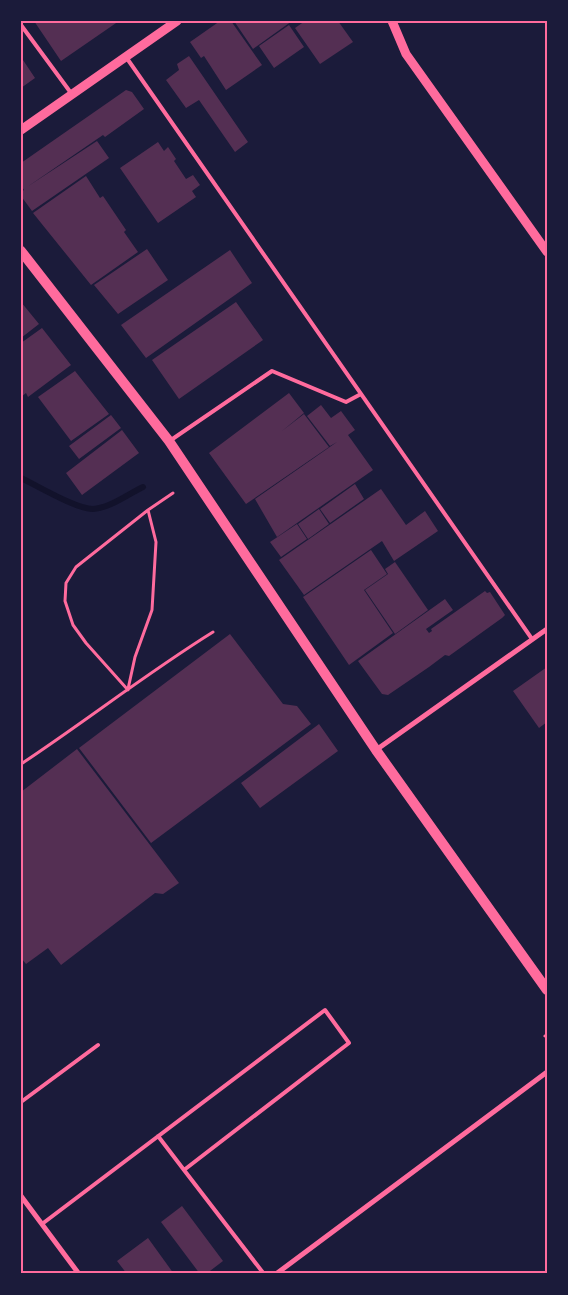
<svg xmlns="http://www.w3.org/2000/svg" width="568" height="1295" font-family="Raleway,sans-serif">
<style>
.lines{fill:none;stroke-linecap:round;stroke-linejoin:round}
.stream{stroke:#12122b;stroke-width:6}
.building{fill:#542f53}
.path{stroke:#ff6b9d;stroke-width:3}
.service{stroke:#ff6b9d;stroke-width:4}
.minor{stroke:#ff6b9d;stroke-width:5}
.tertiary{stroke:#ff6b9d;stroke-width:9}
.secondary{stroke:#ff6b9d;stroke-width:10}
.neatline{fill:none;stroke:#ff6b9d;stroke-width:2}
</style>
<rect width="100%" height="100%" fill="#1b1b3a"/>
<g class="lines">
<!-- stream -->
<path class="stream" d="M21 478C38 486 76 509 93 509 110 508 128 494 143 487"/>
</g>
<!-- building -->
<path class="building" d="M34 21H119L61 61Z
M220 21H231L262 65 226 90 204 56 201 58 190 42Z
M234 21H292L253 49Z
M305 21H338L353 42 320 64 295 28Z
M289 25 304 47 274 68 259 46Z
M189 56 248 142 235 152 199 100 186 108 166 80 179 70 177 64Z
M21 57 35 78 21 88Z
M126 90 132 92 144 109 105 137 103 135 27 187 97 141 109 158 32 211 21 196V192L24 190 21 185V163Z
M158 142 164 151 168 147 176 159 174 161 186 179 193 175 200 185 192 191 196 197 158 223 120 168Z
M86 176 100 198 103 196 126 230 124 232 138 252 91 285 33 213Z
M147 249 168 280 118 314 94 285Z
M230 250 252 283 146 358 121 325Z
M21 302 39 324 21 338Z
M236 302 263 340 179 399 152 360Z
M42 328 71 365 28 397 26 393 21 397V343Z
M75 371 109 414 71 441 38 397Z
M289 393 304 413 282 431 304 414 329 447 246 504 209 453Z
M321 405 331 418 341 411 355 430 348 435 373 470 277 537 255 499 337 442 330 446 307 416Z
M111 415 121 428 79 459 69 446Z
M122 430 139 453 82 495 66 473Z
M355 484 364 499 330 523 320 509Z
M381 489 406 525 425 511 438 531 394 561 382 541 304 595 279 560Z
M319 509 329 524 308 539 298 524Z
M297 524 307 539 281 557 270 542Z
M371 550 387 574 364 590 393 633 349 665 303 597Z
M395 562 428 610 395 634 365 590 388 574 385 569Z
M485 591 487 593 490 592 505 615 502 618 449 656 445 655 429 667 413 644 429 667 388 695 382 694 358 661 445 599 453 610 426 629 429 633 432 631 431 629Z
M230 634 283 704 297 706 311 724 151 843 79 748Z
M547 667V722L539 728 513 691Z
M319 724 338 751 260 808 241 783Z
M77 749 179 883 163 894 155 893 61 965 48 948 26 964 21 958V792Z
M182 1206 223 1261 206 1274H200L161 1222Z
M148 1238 174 1274H127L117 1261Z"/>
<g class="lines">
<!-- path -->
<path class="path" d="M128 689 135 657 152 610 156 542 148 510
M128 690 86 643 73 625 65 601 66 583 76 567 148 510 173 493
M21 764C86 721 147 673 213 632
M545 1036 547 1037"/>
<!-- service -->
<path class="service" d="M21 25 71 93
M126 57 532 639
M171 440 272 371 346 402 361 394
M21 1102 98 1045
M158 1136 184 1170
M42 1224 325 1010 349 1043 184 1170 264 1274"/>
<!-- minor -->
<path class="minor" d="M376 750 547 629
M21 1196 79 1274
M276 1274 547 1072"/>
<!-- tertiary -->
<path class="tertiary" d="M392 21 406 54 547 252
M21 130 177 21"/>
<!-- secondary -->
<path class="secondary" d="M21 251 169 441 376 750 547 990"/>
</g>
<!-- border -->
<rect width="568" height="1295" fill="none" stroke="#1b1b3a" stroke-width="45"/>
<rect x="22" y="22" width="524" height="1250" class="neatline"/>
</svg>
